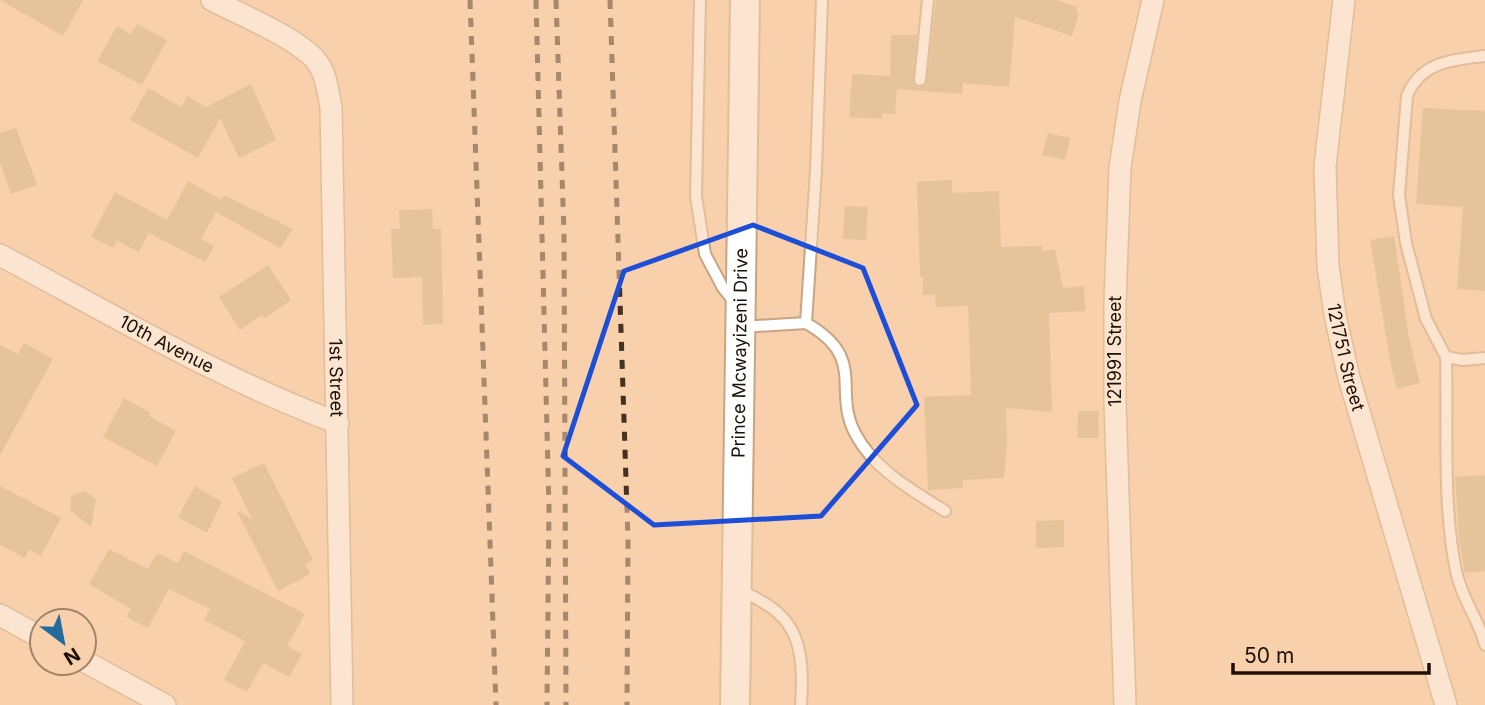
<svg xmlns="http://www.w3.org/2000/svg" width="1485" height="705" font-family="Inter,sans-serif">
<style>
.building{fill:#ceb78a}
.lines{fill:none;stroke-linecap:round;stroke-linejoin:round}
.lane-casing{stroke:#caa481;stroke-width:14}
.street-casing{stroke:#caa481;stroke-width:24}
.secondary-casing{stroke:#caa481;stroke-width:32}
.lane{stroke:#fff;stroke-width:10}
.street{stroke:#fff;stroke-width:21}
.secondary{stroke:#fff;stroke-width:28}
.rail{stroke:#433121;stroke-width:5;stroke-dasharray:9 9;stroke-linecap:butt}
.marked{fill:none;stroke:#1d4ed8;stroke-width:5;stroke-linejoin:round}
.labels{text-anchor:middle;stroke-width:6;stroke-linejoin:round;paint-order:stroke}
.street-label{font-size:18px;fill:#1d1004;stroke:#f8d0ac}
</style>
<rect width="100%" height="100%" fill="#f8d0ac"/>
<!-- building -->
<path class="building" d="M0 0H83L63 36Z
M936 0H1056L1078 7 1076 12 1079 13 1072 36 1015 17 1009 87 963 83 962 94 897 89 895 114 882 113V119L849 117 852 74 890 76 891 35H917L913 83 919 88 926 85Z
M137 24 167 40 142 85 97 61 117 26 131 34Z
M251 84 276 140 239 158 220 118 198 158 130 120 148 88 181 107 187 96 206 107Z
M1423 108 1485 111V291L1457 289 1463 207 1416 204Z
M16 128 37 185 11 194 0 163V133Z
M1048 133 1070 138 1065 160 1042 155Z
M952 180V193L999 191 1001 247 1042 246V251L1055 249 1063 288 1084 286 1085 311 1049 313 1052 412 1006 408 1007 441 1004 478 963 480V488L928 490 924 397 971 395 968 306 936 307 935 295H923V277H920L917 182Z
M188 181 222 200 224 195 293 229 280 248 216 212 201 239 214 246 205 262 149 233 139 252 117 241 113 248 91 237 115 192 167 220Z
M845 206 868 207 866 240 843 239Z
M432 209 433 229H441L443 324 423 325 422 277 393 278 391 229H400L399 210Z
M1394 236 1409 338 1420 383 1397 389 1391 366 1370 240Z
M268 265 291 300 264 319 262 315 240 330 219 297Z
M24 343 53 359 0 455V345L18 354Z
M124 398 151 413 149 416 176 431 157 466 103 437Z
M1078 411H1099L1098 438H1077Z
M264 463 313 560 305 564 310 574 278 591 236 510 252 519 232 478Z
M1485 475V571L1465 573 1459 540 1455 477Z
M0 486 61 518 41 556 29 550 25 558 0 545Z
M195 486 222 502 207 533 178 517Z
M85 491 96 499 91 527 70 510 71 496Z
M1064 520V547L1036 548V521Z
M109 549 148 569 157 553 178 563 184 551 305 614 287 646 302 654 289 677 263 663 247 692 224 680 245 641 204 620 210 609 169 589 148 628 126 617 131 609 89 584Z"/>
<g class="lines">
<defs>
<path id="lane" d="M700 0 696 196 705 254 723 288 735 303
M1485 56C1453 60 1421 61 1407 96L1399 195 1406 243 1426 319 1446 357 1463 360 1485 358
M920 80 928 0
M806 323C869 359 831 390 856 435 874 469 913 491 945 511
M741 327 806 323 816 170 822 0
M1446 357C1448 427 1442 501 1456 571 1461 598 1479 619 1485 645
M739 589C753 597 770 604 781 616 804 638 803 676 801 705"/>
<g id="street">
<path id="s1" d="M212 0C239 14 305 41 319 65 327 77 328 93 331 107L342 705"/>
<path id="s2" d="M1344 0 1325 166 1328 266 1335 315 1349 378 1446 705"/>
<path id="s3" d="M0 255C111 314 220 379 338 423"/>
<path d="M0 615 42 638"/>
<path d="M84 661 165 705"/>
<path id="s4" d="M1125 705 1115 402V302L1120 168 1130 101 1153 0"/>
</g>
<g id="secondary">
<path id="s5" d="M735 705 745 0"/>
</g>
</defs>
<!-- lane casing -->
<use href="#lane" class="lane-casing"/>
<!-- street casing -->
<use href="#street" class="street-casing"/>
<!-- secondary casing -->
<use href="#secondary" class="secondary-casing"/>
<!-- lane -->
<use href="#lane" class="lane"/>
<!-- street -->
<use href="#street" class="street"/>
<!-- secondary -->
<use href="#secondary" class="secondary"/>
<!-- rail -->
<path class="rail" d="M470 0 496 705
M536 0 549 508 547 705
M556 0 564 233 566 705
M610 0 628 540 627 705"/>
</g>
<!-- marked area -->
<path d="M0 0H1485V705H0ZM753 225 863 268 917 405 821 516 654 525 563 456 624 271Z" fill="#f8d0ac" fill-opacity=".55" fill-rule="evenodd"/>
<path class="marked" d="M753 225 863 268 917 405 821 516 654 525 563 456 624 271Z"/>
<g class="labels">
<!-- street labels -->
<g class="street-label">
<text dy="6" stroke="none"><textPath href="#s3" startOffset="189">10th Avenue</textPath></text>
<text dy="6" stroke="none"><textPath href="#s4" startOffset="354">121991 Street</textPath></text>
<text dy="6" stroke="none"><textPath href="#s5" startOffset="352">Prince Mcwayizeni Drive</textPath></text>
<text dy="6" stroke="none"><textPath href="#s2" startOffset="360">121751 Street</textPath></text>
<text dy="6" stroke="none"><textPath href="#s1" startOffset="441">1st Street</textPath></text>
</g>
</g>
<!-- north arrow -->
<g transform="translate(63 642) rotate(148)"><circle r="33" fill="#f8d0ac" stroke="#a08369" stroke-width="2"/>
<path d="M0-5L12 26L0 18L-12 26Z" fill="#236b9f"/>
<text y="-10" font-size="19" font-weight="bold" text-anchor="middle" fill="#1d1004">N</text>
</g>
<!-- scale -->
<path d="M1233 663v10h196v-10" fill="none" stroke="#1d1004" stroke-width="3.5"/>
<text x="1244" y="663" font-size="21" fill="#1d1004" stroke="#f8d0ac" stroke-width="5" paint-order="stroke">50 m</text>
</svg>
